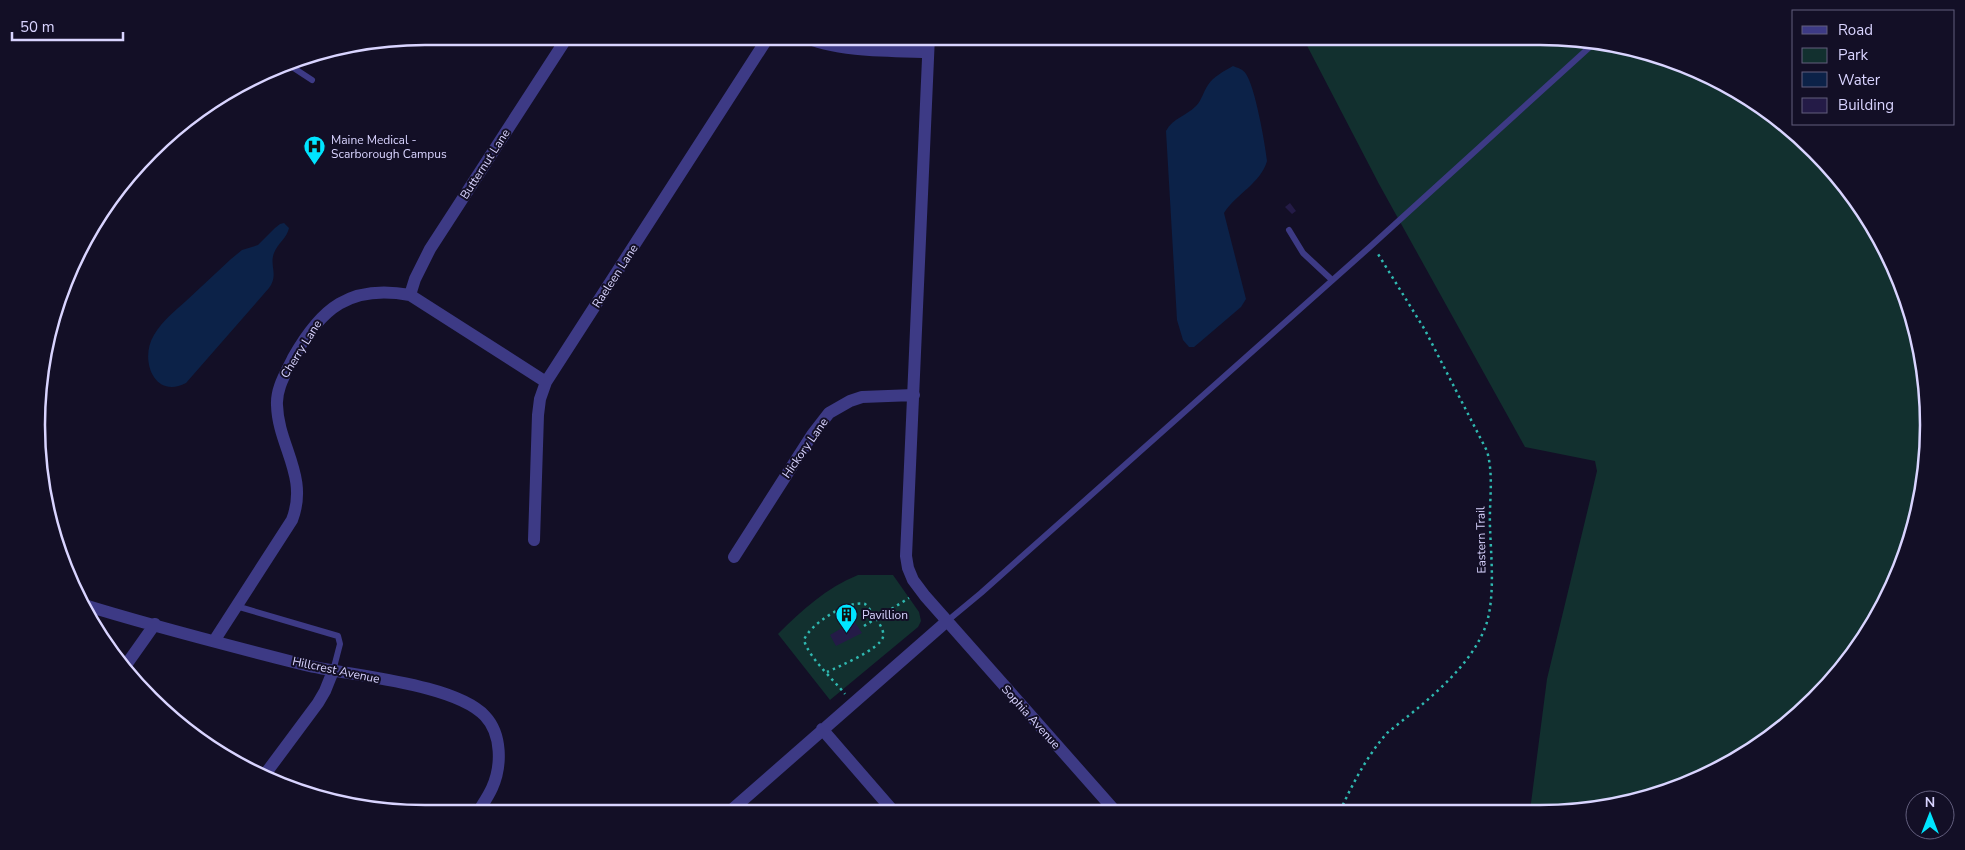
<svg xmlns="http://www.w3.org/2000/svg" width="1965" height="850" font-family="'Nunito Sans',sans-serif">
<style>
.green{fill:#12302f}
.water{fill:#0c2248}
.building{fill:#241b47}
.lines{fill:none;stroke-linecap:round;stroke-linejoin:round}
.path{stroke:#2fb8b0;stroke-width:2.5;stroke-dasharray:2.5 4;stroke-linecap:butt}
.lane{stroke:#3d3a85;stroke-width:6}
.street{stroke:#3d3a85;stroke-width:12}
.labels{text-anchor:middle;stroke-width:4;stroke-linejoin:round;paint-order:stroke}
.poi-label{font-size:12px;fill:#d9d4ff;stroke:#130f26;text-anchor:start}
.street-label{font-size:12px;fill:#d9d4ff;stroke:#130f26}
.rim{fill:none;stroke:#d9d4ff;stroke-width:2.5}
</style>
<rect width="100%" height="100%" fill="#130f26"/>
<!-- green -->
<path class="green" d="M1302 36H1540L1665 57 1735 88 1797 133 1849 189 1889 253 1916 325 1928 400 1925 476 1908 550 1863 641 1796 717 1689 784 1591 810 1530 811 1547 679 1597 471 1595 461 1525 447 1379 184Z
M858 575H893L919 612 921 621 918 627 830 700 778 634C802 610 826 588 858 575Z"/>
<!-- water -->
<path class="water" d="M1233 66C1238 68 1243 69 1246 74 1255 87 1265 143 1267 161 1261 183 1236 194 1224 213L1246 299 1241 307 1200 342 1194 347H1189L1183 340 1177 320 1166 131C1173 118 1186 116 1196 106 1202 100 1203 92 1208 85 1213 77 1224 71 1233 66Z
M284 223 289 228C287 238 278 243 274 253 269 266 279 274 269 288L186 383C154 400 139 359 154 335 162 321 175 311 186 301 201 287 216 273 231 259L242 250 258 245 275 228 280 224Z"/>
<!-- building -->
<path class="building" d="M1290 203 1296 211 1292 214 1285 207Z
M854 621 862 633 836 646 830 635Z"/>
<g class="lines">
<!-- path -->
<path class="path" d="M864 626 909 598
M827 672C838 667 880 649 883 637 886 630 871 610 865 604 847 600 810 624 804 640 809 658 833 679 845 694
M1340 811C1353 783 1367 756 1387 733 1423 704 1473 667 1487 622 1495 594 1491 556 1490 527 1489 502 1494 476 1487 451L1425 330 1378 254"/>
<!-- lane -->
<path class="lane" d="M286 63 312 80
M248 81 260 80 272 69
M1289 230 1303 253 1332 280
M236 606 338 636 340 644 333 671
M946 622 981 593 1372 245 1592 45"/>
<!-- street -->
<path class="street" d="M803 36C834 52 893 51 928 52
M929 36 906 556 908 568 913 580 925 596 1116 812
M410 295 415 279 430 249 568 36
M534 540 538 415 540 399 546 382 769 36
M734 557 812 435 829 413 850 401 862 397 914 395
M81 604C155 627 230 646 305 665 350 676 454 683 485 716 502 734 502 766 492 788 488 797 482 805 477 814
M214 641 292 520C309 476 278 446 277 405 276 388 286 373 293 358 321 308 350 284 410 295L546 382
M126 665 155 624
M822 729 894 812
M263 777 318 703 325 691 333 671
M728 813 946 622"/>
</g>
<!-- icons -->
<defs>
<symbol id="hospital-pin" viewBox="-11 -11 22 30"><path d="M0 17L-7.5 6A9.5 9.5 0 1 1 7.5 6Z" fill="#00e5ff" stroke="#130f26"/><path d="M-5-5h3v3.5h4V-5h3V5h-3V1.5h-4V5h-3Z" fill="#111"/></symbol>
<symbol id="building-pin" viewBox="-11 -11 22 30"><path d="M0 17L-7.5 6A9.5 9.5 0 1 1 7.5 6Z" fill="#00e5ff" stroke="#130f26"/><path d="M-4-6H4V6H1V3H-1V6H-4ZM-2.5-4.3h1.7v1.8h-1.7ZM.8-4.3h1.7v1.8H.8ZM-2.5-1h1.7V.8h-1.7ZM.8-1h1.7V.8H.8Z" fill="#111"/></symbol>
</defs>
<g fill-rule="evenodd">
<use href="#hospital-pin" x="302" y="134" width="25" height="34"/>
<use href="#building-pin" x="834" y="602" width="25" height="34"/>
</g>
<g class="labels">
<!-- poi labels -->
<g class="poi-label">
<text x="331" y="144">Maine Medical -<tspan x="331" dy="14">Scarborough Campus</tspan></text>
<text x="862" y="619">Pavillion</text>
</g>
<!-- street labels -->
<g class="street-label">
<text transform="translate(485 164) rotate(-57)" y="4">Butternut Lane</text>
<text transform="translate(615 276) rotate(-57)" y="4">Raeleen Lane</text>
<text transform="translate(301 349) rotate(-58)" y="4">Cherry Lane</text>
<text transform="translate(805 448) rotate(-55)" y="4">Hickory Lane</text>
<text transform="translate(1481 540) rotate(-91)" y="4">Eastern Trail</text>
<text transform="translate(336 670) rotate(12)" y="4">Hillcrest Avenue</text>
<text transform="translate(1031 717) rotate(48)" y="4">Sophia Avenue</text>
</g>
</g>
<!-- crop -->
<path d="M0 0H1965V850H0ZM425 45H1540A380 380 0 0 1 1920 425V425A380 380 0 0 1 1540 805H425A380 380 0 0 1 45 425V425A380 380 0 0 1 425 45Z" fill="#130f26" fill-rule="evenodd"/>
<path class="rim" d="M425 45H1540A380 380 0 0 1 1920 425V425A380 380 0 0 1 1540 805H425A380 380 0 0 1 45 425V425A380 380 0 0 1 425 45Z"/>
<!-- legend -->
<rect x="1792" y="10" width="162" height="115" fill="#130f26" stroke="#625e7d"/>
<rect x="1802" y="26" width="25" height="8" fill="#3d3a85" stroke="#625e7d"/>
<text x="1838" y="35" font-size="15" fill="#d9d4ff">Road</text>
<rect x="1802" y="48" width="25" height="15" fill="#12302f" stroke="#625e7d"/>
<text x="1838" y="60" font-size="15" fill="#d9d4ff">Park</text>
<rect x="1802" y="72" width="25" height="15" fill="#0c2248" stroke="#625e7d"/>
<text x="1838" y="85" font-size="15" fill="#d9d4ff">Water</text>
<rect x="1802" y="98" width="25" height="15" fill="#241b47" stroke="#625e7d"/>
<text x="1838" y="110" font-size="15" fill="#d9d4ff">Building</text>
<!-- north arrow -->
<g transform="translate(1930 815)"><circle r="24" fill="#130f26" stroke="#625e7d"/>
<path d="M0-4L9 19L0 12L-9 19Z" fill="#00e5ff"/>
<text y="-8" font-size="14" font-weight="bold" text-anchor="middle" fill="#d9d4ff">N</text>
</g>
<!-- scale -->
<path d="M12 32v8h111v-8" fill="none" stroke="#d9d4ff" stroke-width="2.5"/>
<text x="20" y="32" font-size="15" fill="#d9d4ff" stroke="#130f26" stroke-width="4" paint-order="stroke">50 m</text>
</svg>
